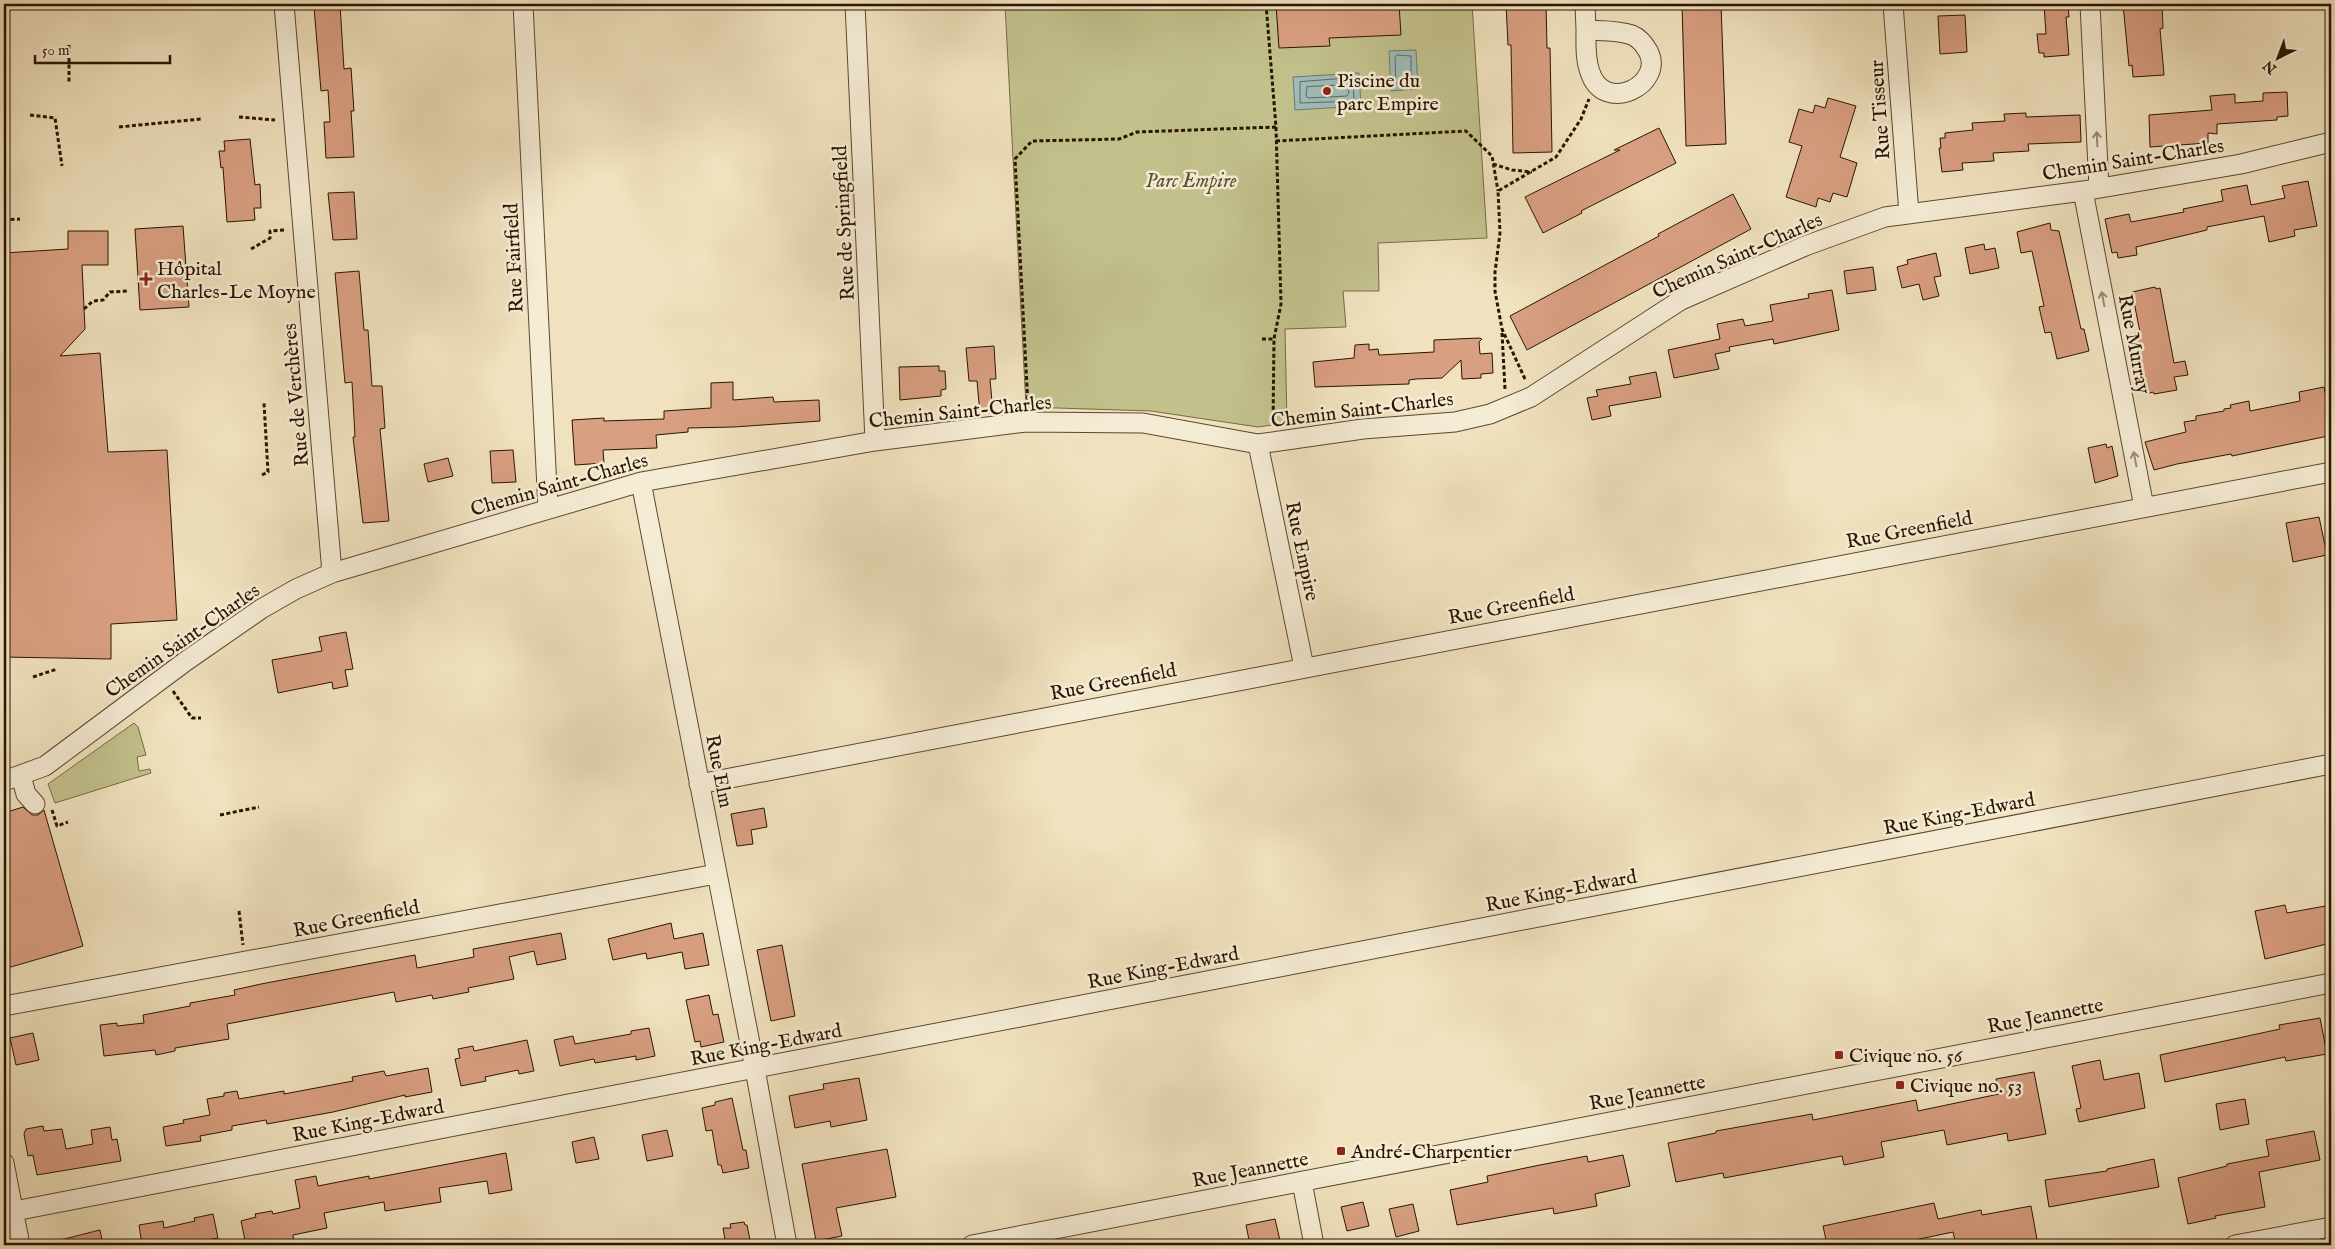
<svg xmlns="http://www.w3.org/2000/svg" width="2335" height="1249" font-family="'IM FELL English',serif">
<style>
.green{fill:#c2c18c;stroke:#766b46}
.water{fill:#9dbcb9;stroke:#6f796f}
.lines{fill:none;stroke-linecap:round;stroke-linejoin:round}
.shore{stroke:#64685c;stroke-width:1}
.building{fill:#d99f82;stroke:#2a1500}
.minor-casing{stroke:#5c4830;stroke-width:21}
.path{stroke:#2a1500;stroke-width:3;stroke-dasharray:4 2.5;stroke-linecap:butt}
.minor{stroke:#f5ecd5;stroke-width:19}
.oneway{stroke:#9a8b75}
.poi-dot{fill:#8f2418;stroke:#f5ecd5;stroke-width:2}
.labels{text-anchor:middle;stroke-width:5;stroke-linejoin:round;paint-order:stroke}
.poi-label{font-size:20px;fill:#2a1500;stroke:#f5ecd5;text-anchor:start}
.street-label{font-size:20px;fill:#2a1500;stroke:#f5ecd5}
.park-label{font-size:20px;font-style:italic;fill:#5f5131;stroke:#f5ecd5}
</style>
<rect width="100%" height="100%" fill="#f0e2be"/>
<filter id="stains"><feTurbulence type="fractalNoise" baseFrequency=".004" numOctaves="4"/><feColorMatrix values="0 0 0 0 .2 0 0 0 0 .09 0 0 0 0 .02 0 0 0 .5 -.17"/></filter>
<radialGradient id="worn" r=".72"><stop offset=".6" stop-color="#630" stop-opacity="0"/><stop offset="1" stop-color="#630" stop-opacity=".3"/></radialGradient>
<!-- green -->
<path class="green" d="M1005 4H1472L1487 238 1378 243 1379 291H1343L1346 327 1285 329 1287 423 1258 427 1151 411 1026 407Z
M134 723 138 727 146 755 137 757 139 771 150 769 151 773 55 803 48 784Z"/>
<!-- water -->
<path class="water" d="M1416 50 1418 89 1391 91 1389 51Z
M1359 73 1361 106 1295 110 1293 77Z"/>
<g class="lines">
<!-- shore -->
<path class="shore" d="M1397 55 1411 56V84H1396L1395 58Z
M1353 78 1354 101 1300 103V82Z
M1347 85 1349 93 1347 96 1308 98 1306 96 1307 87Z"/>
</g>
<!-- building -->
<path class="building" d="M1276 4H1399L1401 35 1329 38 1330 46 1279 48Z
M1506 4H1546L1547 48H1550L1552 152 1513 153 1511 45H1508Z
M1682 4H1721L1726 144 1686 146Z
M2044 4H2068L2069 17H2066L2069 55 2044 57V53H2039L2037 34H2046Z
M2123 4H2162L2163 28 2160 29 2164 75 2133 77 2132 65 2129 66Z
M340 5 344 69 351 68 354 111H351L354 157 326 158 324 122H330L328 90 321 91 314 7Z
M1965 15 1967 52 1940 54 1938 16Z
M2287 92 2288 116 2277 117V120L2217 124V134L2208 133V143L2150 147 2149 115 2212 110 2210 96 2235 94V103L2263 101V93Z
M1828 98 1856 106 1840 157 1857 163 1847 197 1833 193 1830 202 1818 198 1816 207 1786 197 1802 146 1789 142 1799 109 1813 113 1815 105 1825 108Z
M2026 113V117L2080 115 2081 142 2028 144 2029 151 1993 153 1994 161 1962 163 1963 170 1942 172 1939 148H1941L1940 138H1945V133L1973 130 1972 123 2005 121 2004 114Z
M1659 128 1676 163 1581 211 1582 213 1543 233 1525 197 1620 150H1614Z
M250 139 255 185 260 184 261 208H254L255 220 227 222 223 167 221 168 219 151H225L224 141Z
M2308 181 2317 226 2294 230 2295 236 2269 242 2264 216 2207 227V230L2136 247 2137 255 2118 258 2117 252 2112 253 2105 219 2129 214 2131 222 2184 212 2183 209 2223 201 2221 190 2247 185 2251 205 2285 198 2282 186Z
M354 192 357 239 333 240 328 193Z
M1733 194 1751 229 1527 350 1510 316 1659 236 1658 234Z
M2050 223 2051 230 2059 231 2081 329H2084L2089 351 2057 359 2051 332 2045 333 2039 307 2044 306 2032 251 2021 253 2017 232Z
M183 226 189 307 140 310 135 229Z
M68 231H108V265H82L85 329 60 356 100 353 108 452 167 450 177 620 111 624V659L4 657V253L68 249Z
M1984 244 1985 250 1995 248 1999 268 1970 274 1965 248Z
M1936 253 1941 276 1934 277 1939 296 1923 300 1919 284 1902 288 1897 267 1908 264 1907 260Z
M1873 267 1876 290 1847 294 1844 271Z
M359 271 364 330H368L372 386H382L385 428 380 429 389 521 363 523 353 437H355L352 382 345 383 335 273Z
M2155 287 2156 289 2160 288 2174 363 2185 361 2188 375 2174 377 2177 390 2154 394 2153 392 2146 394 2135 333 2140 332 2132 292Z
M1832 290 1839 330 1774 344 1773 339 1729 347 1730 351 1715 354 1719 369 1674 378 1668 350 1720 339 1717 324 1743 319 1745 326 1773 321 1770 305 1809 298 1808 294Z
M1479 338 1482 339 1479 342 1480 354 1492 353 1493 373 1481 374V378L1462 379 1461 360 1442 378 1416 379 1409 380V384L1315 387 1313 362 1354 358 1355 345 1369 344V350L1378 349 1379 355 1434 352V340Z
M994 346 996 379H990L993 413 980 414 977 381H969L966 348Z
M939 366V371H945L946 389 941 390V396L900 400 899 367Z
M1656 372 1661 397 1609 406 1611 416 1592 420 1587 398 1598 396 1596 390 1631 384 1629 377Z
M733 382V400L773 397 774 402 819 400 820 421 734 427 688 428V432L656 435 657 448 603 450 604 463 575 465 572 420 604 418V421L664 419V411L711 408V383Z
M2324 387 2331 423V429L2326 430 2328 436 2232 456 2231 454 2177 464 2154 470 2145 442 2186 432 2184 422 2196 420V416L2224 411V409L2231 408 2230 405 2249 401 2250 411 2300 401 2299 392Z
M2106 444 2107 448 2112 446 2118 476 2095 483 2088 448Z
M513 450 516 482 492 483 490 451Z
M448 458 453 476 428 482 424 464Z
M2319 517 2327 555 2293 562 2286 523Z
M346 632 353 669 345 670 348 686 333 689 332 682 278 693 272 660 322 651 319 637Z
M23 807 32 815H38L44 810 83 946 4 969V813Z
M764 808 767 827 751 830 753 844 737 846 731 814Z
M2285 905 2287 913 2331 905V943L2265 959 2255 911Z
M671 923 674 939 703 933 709 965 685 969 682 952 647 959 646 953 613 960 608 939Z
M561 933 566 959 537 965 534 951 509 957 514 979 468 988 469 992 433 999 432 995 396 1002 394 992 227 1024 229 1039 175 1048V1051L156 1055 155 1050 104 1056 100 1025 117 1023V1026L144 1023 143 1015 190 1006V1003L235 995 234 990 261 984 415 955 417 968 474 957 473 949Z
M782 945 795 1016 771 1021 757 950Z
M709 995 713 1015 718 1014 724 1042 701 1047 700 1041 695 1042 686 1000Z
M2320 1018 2327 1054 2286 1061 2285 1057 2165 1082 2160 1055 2280 1029 2279 1025Z
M649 1028 655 1056 636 1060V1056L595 1063 594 1059 560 1066 554 1040 573 1036 575 1044 631 1034V1031Z
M33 1033 39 1060 16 1065 10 1038Z
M527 1040 534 1071 519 1074 518 1070 485 1077 486 1081 461 1086 455 1059 460 1058 458 1049 473 1046 474 1051Z
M2100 1060 2104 1080 2139 1073 2145 1108 2079 1122 2076 1109 2081 1108 2072 1066Z
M428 1068 432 1092 405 1097V1095L333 1112 267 1124 266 1120 232 1126V1130L200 1136 201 1141 166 1146 163 1127 184 1123 183 1120 210 1115 207 1099 224 1096V1093L237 1091 239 1099 284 1091V1094L353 1081 352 1077 384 1071 386 1076Z
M2034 1072 2046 1134 2008 1141 2007 1133 1947 1145 1944 1130 1881 1142 1884 1157 1844 1165 1842 1156 1724 1178 1723 1173 1676 1182 1668 1143 1716 1133V1131L1812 1114 1813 1120 1916 1100 1918 1111 1999 1094 1996 1079Z
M859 1078 867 1120 831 1127 830 1121 795 1128 789 1096 824 1089 823 1084Z
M732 1098 743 1150H746L749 1168 723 1173 721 1165H718L712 1130 706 1131 702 1108 715 1105V1102Z
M2245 1099 2249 1124 2220 1130 2216 1104Z
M43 1126 44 1131 62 1129 66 1149 93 1144 91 1130 110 1127 112 1140 117 1139 121 1161 37 1175 33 1155 28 1156 24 1134 26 1129Z
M667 1130 673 1156 647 1161 642 1135Z
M2314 1131 2320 1160 2259 1172 2265 1207 2215 1216 2216 1218 2188 1224 2178 1178 2227 1166V1164L2269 1156 2266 1140Z
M594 1137 599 1159 576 1163 572 1142Z
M887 1149 896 1197 836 1208 842 1236 816 1241 802 1164Z
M506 1153 512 1190 489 1194 487 1181 439 1188 441 1202 385 1211 384 1202 324 1213 327 1228 293 1235 294 1243 283 1245H246L241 1221 256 1217 255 1214 272 1211 273 1214 300 1208 295 1180 316 1176 318 1186 369 1176V1179Z
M1623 1155 1630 1186 1595 1194 1597 1206 1554 1214 1553 1208 1457 1225 1450 1190 1488 1182 1487 1176 1540 1165 1587 1156 1588 1162Z
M2154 1159 2159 1187 2049 1207 2045 1180 2107 1171V1169Z
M1363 1202 1369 1226 1347 1231 1341 1207Z
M1934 1203 1938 1219 1981 1210 1982 1215 2031 1206 2038 1245H1956L1953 1232 1891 1245H1827L1823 1226Z
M1413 1204 1419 1231 1396 1237 1389 1209Z
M213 1214 218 1238 198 1242 199 1245H142L139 1225 163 1221 164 1228 195 1221 194 1218Z
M1275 1219 1281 1245H1250L1246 1225Z
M744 1222 745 1225H747L751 1245H726L723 1228H731L730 1224Z
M100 1230 103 1245H60V1240Z"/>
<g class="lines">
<defs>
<path id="minor" d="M284 4 332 573
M523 4 548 509
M855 4 875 441
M1585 4 1586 30
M1893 4 1909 214
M2090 4 2099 188
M1586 30C1600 31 1618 30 1632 35 1639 38 1644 44 1648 51 1666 84 1604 116 1590 72 1585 59 1586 43 1586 30Z
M2083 191 2144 507
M1258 444 1304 667
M641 482 755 1069 787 1245
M21 776 26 794 35 804
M4 781 45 766 186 661 261 609 296 589 332 573 641 482 875 441 1026 422 1143 423 1258 444 1363 429 1455 422 1490 414 1531 397 1681 300 1805 246 1885 217 2083 191 2241 164 2331 142
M699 784 2331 472
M4 1006 716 874
M4 1163 20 1245
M1302 1182 1314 1245
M4 1213 2331 764
M972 1245 2331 983
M2235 1245 2331 1227"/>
</defs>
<!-- minor casing -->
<use href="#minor" class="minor-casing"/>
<!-- path -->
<path class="path" d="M1266 4 1276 127 1281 304 1274 339 1273 424
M69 45V83
M30 115 55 118 62 166
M239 117 275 120
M119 127 201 119
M1276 141 1466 131 1492 156 1498 191
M1493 164 1512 170 1532 172
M4 220 20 219
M251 249 270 238V231L284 230
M84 309 93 301 103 300 110 292 129 291
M1502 333 1505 389
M1262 339H1274
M1525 379 1502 329 1495 291V272L1500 233 1498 191 1556 157 1581 119 1589 99
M1028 406 1015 159 1032 141 1119 139 1137 132 1276 127
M262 475 268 472 264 403
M33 677 57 669
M173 691 192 718H201
M52 810 57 826 68 822
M220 815 259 807
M239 911 243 945"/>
<!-- minor -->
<use href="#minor" class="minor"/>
</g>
<!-- one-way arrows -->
<defs><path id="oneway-shaft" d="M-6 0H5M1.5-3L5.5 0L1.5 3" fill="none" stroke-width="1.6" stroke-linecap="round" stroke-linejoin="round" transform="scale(1.25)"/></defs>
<g class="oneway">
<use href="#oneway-shaft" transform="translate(2097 139) rotate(-93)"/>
<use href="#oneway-shaft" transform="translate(2103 299) rotate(-101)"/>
<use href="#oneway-shaft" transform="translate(2135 459) rotate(-101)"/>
</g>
<!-- markers -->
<g class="poi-dot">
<circle cx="1327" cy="91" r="5"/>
<path d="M143.5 271.5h5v5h5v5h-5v5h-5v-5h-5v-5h5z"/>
<rect x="1834" y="1050" width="10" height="10" rx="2.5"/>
<rect x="1895" y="1080" width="10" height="10" rx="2.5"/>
<rect x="1336" y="1146" width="10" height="10" rx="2.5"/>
</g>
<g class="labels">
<!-- poi labels -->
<g class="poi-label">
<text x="1337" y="87">Piscine du<tspan x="1337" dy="23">parc Empire</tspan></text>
<text x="157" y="275">Hôpital<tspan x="157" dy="23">Charles-Le Moyne</tspan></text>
<text x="1849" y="1062">Civique no. 56</text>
<text x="1910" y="1092">Civique no. 53</text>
<text x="1351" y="1158">André-Charpentier</text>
</g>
<!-- street labels -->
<g class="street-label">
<text transform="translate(1879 110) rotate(-94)" y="7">Rue Tisseur</text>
<text transform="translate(2133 159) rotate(-9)" y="7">Chemin Saint-Charles</text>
<text transform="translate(843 223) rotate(-93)" y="7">Rue de Springfield</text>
<text transform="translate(1737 255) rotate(-24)" y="7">Chemin Saint-Charles</text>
<text transform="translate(513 258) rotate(-93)" y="7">Rue Fairfield</text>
<text transform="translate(2135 344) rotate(79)" y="7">Rue Murray</text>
<text transform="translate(295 395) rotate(-95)" y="7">Rue de Verchères</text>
<text transform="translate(1362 409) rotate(-7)" y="7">Chemin Saint-Charles</text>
<text transform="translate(960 411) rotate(-6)" y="7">Chemin Saint-Charles</text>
<text transform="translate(559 484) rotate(-16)" y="7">Chemin Saint-Charles</text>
<text transform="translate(1909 529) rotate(-11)" y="7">Rue Greenfield</text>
<text transform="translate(1303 551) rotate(78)" y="7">Rue Empire</text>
<text transform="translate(1511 605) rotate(-11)" y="7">Rue Greenfield</text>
<text transform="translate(182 640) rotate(-35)" y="7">Chemin Saint-Charles</text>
<text transform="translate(1113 681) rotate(-11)" y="7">Rue Greenfield</text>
<text transform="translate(720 771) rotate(79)" y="7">Rue Elm</text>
<text transform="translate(1959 813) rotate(-11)" y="7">Rue King-Edward</text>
<text transform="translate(1561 890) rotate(-11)" y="7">Rue King-Edward</text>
<text transform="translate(356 918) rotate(-11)" y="7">Rue Greenfield</text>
<text transform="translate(1163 967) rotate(-11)" y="7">Rue King-Edward</text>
<text transform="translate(2045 1015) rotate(-11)" y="7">Rue Jeannette</text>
<text transform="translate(766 1044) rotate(-11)" y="7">Rue King-Edward</text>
<text transform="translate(1647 1092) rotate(-11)" y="7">Rue Jeannette</text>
<text transform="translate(368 1120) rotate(-11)" y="7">Rue King-Edward</text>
<text transform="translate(1250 1169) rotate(-11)" y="7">Rue Jeannette</text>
</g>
<!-- park labels -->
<g class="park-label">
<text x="1191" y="187">Parc Empire</text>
</g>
</g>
<!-- margin -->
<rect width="2335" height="1249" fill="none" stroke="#f0e2be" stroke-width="20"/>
<rect x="5" y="5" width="2325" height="1239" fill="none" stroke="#2a1500" stroke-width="2.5"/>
<rect x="10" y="10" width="2315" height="1229" fill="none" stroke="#2a1500"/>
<!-- north arrow -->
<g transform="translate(2278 58) rotate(222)" stroke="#f5ecd5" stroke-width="4" paint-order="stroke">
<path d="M0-4L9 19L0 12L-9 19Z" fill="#2a1500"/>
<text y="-8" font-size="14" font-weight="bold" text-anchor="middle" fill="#2a1500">N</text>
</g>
<!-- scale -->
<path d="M35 55v8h135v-8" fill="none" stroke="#2a1500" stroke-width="2.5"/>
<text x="42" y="55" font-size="15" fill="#2a1500" stroke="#f5ecd5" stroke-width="4" paint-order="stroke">50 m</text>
<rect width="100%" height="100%" filter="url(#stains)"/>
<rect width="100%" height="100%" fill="url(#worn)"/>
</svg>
